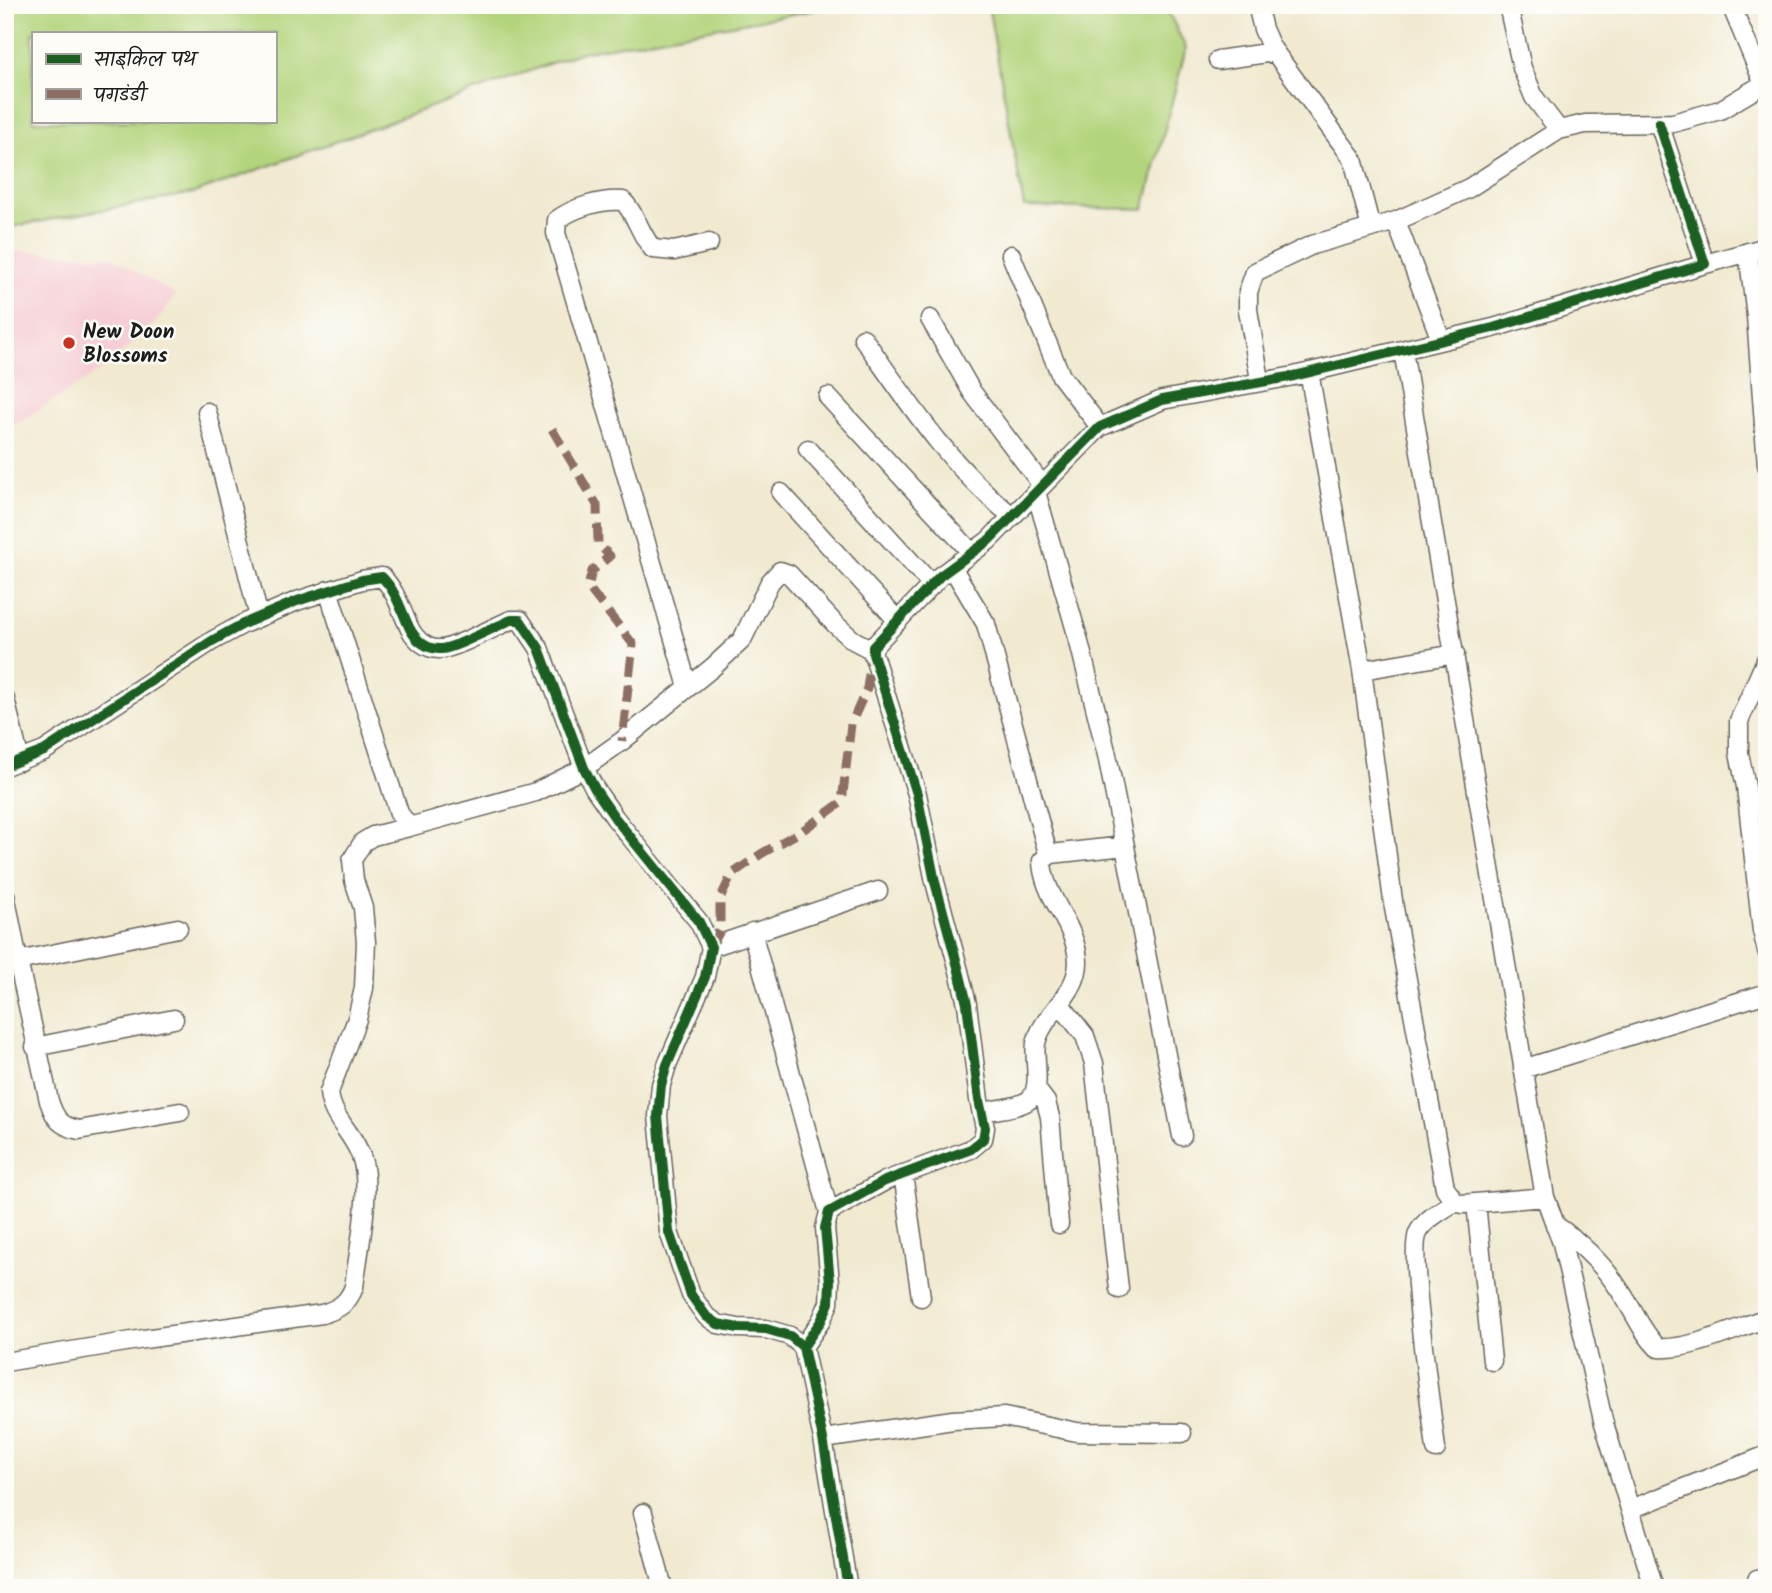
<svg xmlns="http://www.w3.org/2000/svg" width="1772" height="1593" font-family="Kalam,'Playpen Sans Deva',sans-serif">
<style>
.built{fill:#f6cfd6}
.green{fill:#b3d47b;stroke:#68784c;stroke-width:2;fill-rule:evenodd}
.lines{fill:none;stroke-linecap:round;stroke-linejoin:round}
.street-casing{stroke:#67645b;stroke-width:21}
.street{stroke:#fff;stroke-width:18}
.quiet{stroke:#8d6e63;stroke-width:9;stroke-dasharray:18 9;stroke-linecap:butt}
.cycleway-casing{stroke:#fdfcf7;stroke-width:15}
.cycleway{stroke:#1b5e20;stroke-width:10}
.poi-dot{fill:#c8321e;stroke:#fdfcf7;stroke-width:2.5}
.labels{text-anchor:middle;stroke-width:5;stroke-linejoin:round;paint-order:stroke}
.poi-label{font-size:21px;font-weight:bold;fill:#1c1c1c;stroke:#fdfcf7;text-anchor:start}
</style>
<rect width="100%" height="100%" fill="#fdfcf7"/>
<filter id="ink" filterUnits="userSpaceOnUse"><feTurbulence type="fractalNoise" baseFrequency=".0143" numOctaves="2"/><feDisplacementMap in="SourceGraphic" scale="14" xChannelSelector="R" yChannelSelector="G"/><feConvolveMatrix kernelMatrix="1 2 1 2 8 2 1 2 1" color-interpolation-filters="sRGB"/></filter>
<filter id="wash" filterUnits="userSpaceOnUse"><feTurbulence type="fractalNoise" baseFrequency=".00686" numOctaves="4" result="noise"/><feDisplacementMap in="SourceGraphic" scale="28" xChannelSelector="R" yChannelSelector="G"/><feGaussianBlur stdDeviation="1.57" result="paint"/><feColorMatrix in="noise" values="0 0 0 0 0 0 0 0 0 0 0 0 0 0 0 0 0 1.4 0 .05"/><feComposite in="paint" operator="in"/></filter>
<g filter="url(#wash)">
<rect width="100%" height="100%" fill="#f1ead1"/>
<!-- built -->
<path class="built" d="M5 250 112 257 176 295 158 320 106 367 5 431Z"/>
<!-- green -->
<path class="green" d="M5 5H842L582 52 194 193 5 228ZM33 33H275V121H33Z
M988 5H1165L1186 48 1144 209 1024 207Z"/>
</g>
<g filter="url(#ink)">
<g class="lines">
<defs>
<path id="street" d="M1257 5 1263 29 1271 47 1353 159 1371 228
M1508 5 1522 68 1534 97 1559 130
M1731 5 1764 84
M1218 60 1274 52
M1396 221 1441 340
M1748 252 1756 316 1767 465
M1011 255 1061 376 1100 427
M1705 264 1767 247
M930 319 972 392 1042 485
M863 338C908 402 950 467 1012 516
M1403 350 1545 1197 1562 1243 1603 1420 1654 1588
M1309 372 1362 670 1394 908 1445 1188 1455 1202 1463 1204 1545 1197
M1260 380 1248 310V292L1255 272 1312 245 1396 221 1436 203 1469 188 1559 130 1585 124 1673 123 1720 110 1767 82
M828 397 972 553
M207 412 259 617
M808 449 932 585
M1036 492 1078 638 1107 755 1182 1136
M781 493 898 621
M952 567 986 624 1048 854
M328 590 399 813 409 827 536 792 584 768 622 741 713 667 742 640 770 582 780 571 789 574 835 624 853 640 872 650
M1767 658 1739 721V753L1746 787 1762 931 1767 951
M1362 670 1455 654
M688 687 556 233 557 220C573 208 601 199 623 201 637 215 640 235 653 249L674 251 709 243
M5 699 20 761
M5 766 44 751 212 641 243 624 297 601 362 580 382 577C397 592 401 611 410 629 416 640 427 650 441 649 453 649 497 626 511 620H520L539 648 584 768 595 789 615 818 699 922 711 947 705 977 667 1065 661 1085 658 1116 669 1232 691 1295 706 1316 718 1324 738 1328 766 1329 790 1336 803 1347 823 1439 848 1588
M5 894 18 961 178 928
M752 932 829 1212
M711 947 878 891
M18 961 49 1101C55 1119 60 1126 79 1130L180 1112
M1060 1004 1085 1036 1094 1063 1119 1289
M35 1047 174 1019
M1523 1069 1767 993
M1036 1089 1046 1102 1050 1117 1059 1224
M982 1112C996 1109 1018 1108 1029 1100 1043 1088 1033 1059 1036 1043 1043 1013 1078 995 1078 962 1077 925 1043 897 1042 861L1051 854 1125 846
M903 1174 921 1297
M1476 1203 1492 1361
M1555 1225C1581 1243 1604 1265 1621 1292 1634 1311 1641 1331 1658 1348 1692 1350 1734 1329 1767 1318
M803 1347 821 1321 829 1303 830 1282 825 1228 829 1212 885 1181 971 1149 983 1139 985 1128 979 1100 967 1004 959 971 935 882 917 794 873 654V647L940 576 988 541 1100 427 1162 400 1294 376 1493 328 1705 264 1659 123
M5 1362 144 1339 322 1314C339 1309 348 1303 354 1287 358 1253 372 1190 362 1159 355 1134 331 1119 329 1092L357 1019 364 988 366 942 363 908 354 880 352 860 363 842 373 836 409 827
M823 1439 953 1420 1004 1417 1077 1432 1182 1433
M1436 1449C1432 1415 1408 1253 1418 1233 1425 1219 1442 1210 1455 1202
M1631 1509 1767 1455
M643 1513 663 1588
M1757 1579 1767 1578"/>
</defs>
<!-- street casing -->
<use href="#street" class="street-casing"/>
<!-- street -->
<use href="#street" class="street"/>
<!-- quiet -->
<path class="quiet" d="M552 429 597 505 598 544 610 556 592 571 588 587 633 644 622 741
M711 947 720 931V899L732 874 761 854 803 830 842 802 851 724 867 688 871 661"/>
<defs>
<path id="cycleway" d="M5 766 44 751 212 641 243 624 297 601 362 580 382 577C397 592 401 611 410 629 416 640 427 650 441 649 453 649 497 626 511 620H520L539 648 584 768 595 789 615 818 699 922 711 947 705 977 667 1065 661 1085 658 1116 669 1232 691 1295 706 1316 718 1324 738 1328 766 1329 790 1336 803 1347 823 1439 848 1588
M803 1347 821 1321 829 1303 830 1282 825 1228 829 1212 885 1181 971 1149 983 1139 985 1128 979 1100 967 1004 959 971 935 882 917 794 873 654V647L940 576 988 541 1100 427 1162 400 1294 376 1493 328 1705 264 1659 123"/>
</defs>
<!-- cycleway casing -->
<use href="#cycleway" class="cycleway-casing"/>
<!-- cycleway -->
<use href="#cycleway" class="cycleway"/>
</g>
</g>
<!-- markers -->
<circle class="poi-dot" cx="69" cy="343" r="7"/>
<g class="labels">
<!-- poi labels -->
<g class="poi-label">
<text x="83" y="338">New Doon<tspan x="83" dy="24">Blossoms</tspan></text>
</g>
</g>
<!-- margin -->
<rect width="1772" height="1593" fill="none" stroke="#fdfcf7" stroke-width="28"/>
<!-- legend -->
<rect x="32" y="32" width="245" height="91" fill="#fdfcf7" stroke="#a3a29f" stroke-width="2"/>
<rect x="46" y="54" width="35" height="10" fill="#1b5e20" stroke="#a3a29f" stroke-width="2"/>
<text x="94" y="66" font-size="21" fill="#1c1c1c">साइकिल पथ</text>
<rect x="46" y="89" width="35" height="10" fill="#8d6e63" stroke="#a3a29f" stroke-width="2"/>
<text x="94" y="102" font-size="21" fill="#1c1c1c">पगडंडी</text>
</svg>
